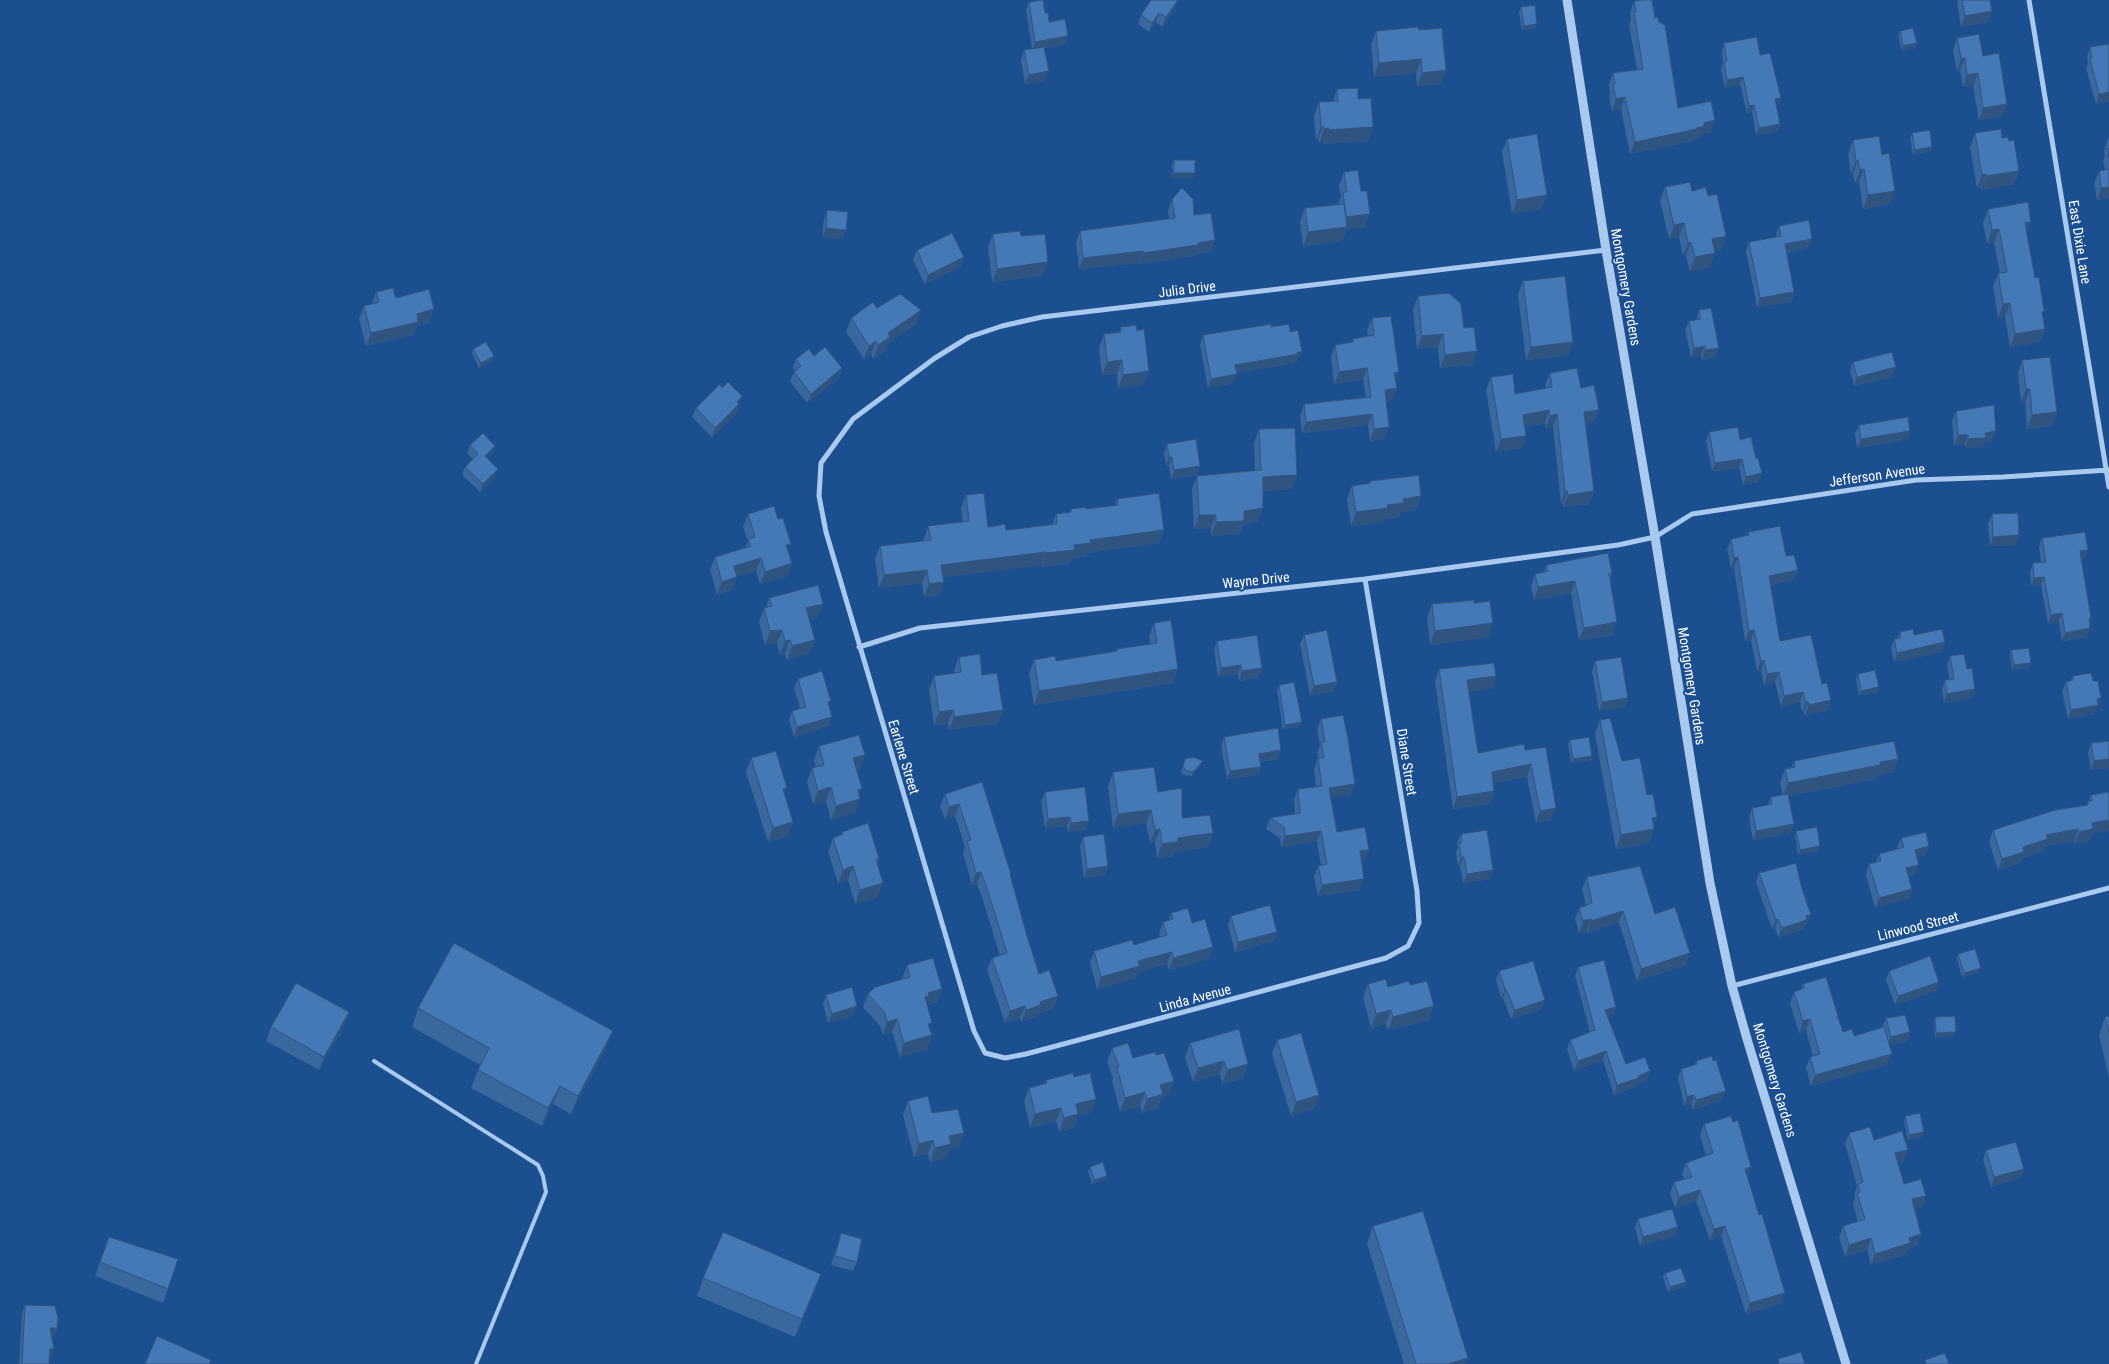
<svg xmlns="http://www.w3.org/2000/svg" width="2109" height="1364" font-family="'Roboto Condensed',sans-serif">
<style>
.lines{fill:none;stroke-linecap:round;stroke-linejoin:round}
.service{stroke:#a9c9ee;stroke-width:4}
.minor{stroke:#a9c9ee;stroke-width:5}
.tertiary{stroke:#a9c9ee;stroke-width:9}
.wall{fill:#3a679d}
.shaded-wall{fill:#305480}
.building{fill:#4478b7;stroke:#305480}
.labels{text-anchor:middle;stroke-width:4;stroke-linejoin:round;paint-order:stroke}
.street-label{font-size:14px;fill:#fff;stroke:#1b4f8f}
</style>
<rect width="100%" height="100%" fill="#1b4f8f"/>
<g class="lines">
<!-- service -->
<path class="service" d="M374 1061 538 1165 543 1176 546 1192 476 1364"/>
<!-- minor -->
<path class="minor" d="M2029 0 2109 487
M1365 579 1417 891 1419 923 1408 946 1386 958 1026 1054 1005 1058 985 1053 974 1031 826 532 819 496 821 463 853 419 935 358 969 337 1002 326 1042 317 1606 250
M859 647 920 628 1365 579 1618 545 1655 537 1692 514 1916 480 2003 477 2109 470
M1732 986 2109 888"/>
<!-- tertiary -->
<path class="tertiary" d="M1567 0 1606 250 1655 537 1710 883 1732 986 1747 1039 1846 1364"/>
</g>
<!-- wall -->
<path class="wall" d="M1958 0H1990L1992 11 1988 22 1961 27 1957 2Z
M1634 1 1655 18 1678 108 1711 132 1701 134 1700 138 1693 139 1692 141 1630 154 1621 109 1612 111 1609 96 1610 93 1609 85 1613 73 1637 69 1629 24 1631 20 1630 13Z
M1029 2 1045 13 1049 22 1066 44 1045 48V81L1025 84 1021 60 1024 50 1032 49 1026 10Z
M1521 7 1536 28 1522 30 1519 12Z
M1175 8 1162 27 1156 22 1149 32 1138 24 1141 15Z
M1419 30 1446 70 1441 84 1417 86 1416 73 1374 77 1371 45 1376 31Z
M1900 31 1917 43 1915 48 1902 51 1898 35Z
M1957 38 1983 56 2003 116 1979 120 1973 86 1963 87 1960 70 1957 71 1953 51Z
M1724 43 1760 55 1781 98 1778 105 1777 106 1780 124 1778 131 1756 135 1752 112 1747 113 1740 84 1725 88 1721 69 1723 63 1722 50Z
M2109 44V101L2096 104 2086 68 2088 63 2087 57 2090 47Z
M1337 89 1358 99 1368 141 1323 144 1324 142 1319 143 1318 140H1316L1314 116 1319 102 1333 101Z
M1912 133 1932 147 1931 151 1913 154 1910 138Z
M1975 133 2002 138 2019 171 2014 184 1981 190V188H1977L1970 147Z
M2109 138V198L2097 200 2094 183 2099 171 2105 170 2103 161 2105 156 2104 151 2108 139Z
M1507 139 1542 209 1512 213 1502 152Z
M1853 140 1890 204 1863 209 1859 182 1855 183 1853 174H1851L1848 154Z
M1174 160 1193 178H1173L1172 165Z
M1344 172 1365 227 1346 229 1342 241 1303 246 1300 222 1305 208 1338 204 1341 197 1339 185Z
M1665 187 1692 191 1721 250 1715 251 1710 267 1690 271 1686 256H1683L1679 237 1669 239 1660 201Z
M1172 199 1194 215 1215 240 1211 252 1195 254 1194 256 1139 264V263L1079 269 1076 242 1080 231 1169 219 1168 211Z
M1988 209 2027 233 2045 329 2040 342 2010 347 2005 317 1998 318 1993 287 1998 273H2000L1994 243 1987 244 1983 223Z
M827 210 846 230 842 239 822 237 824 220Z
M1779 226 1809 248 1787 253 1794 292 1791 302 1757 307 1746 251 1749 242 1776 237V235Z
M993 234 1021 236 1043 275 992 282 988 247Z
M917 250 961 266 925 284 913 260Z
M1523 281 1573 342 1568 355 1526 360 1518 294Z
M376 292 396 298 429 323 417 326 413 335 366 346 359 319 364 306 372 304Z
M1418 296 1464 328 1477 351 1472 365 1440 368 1438 347 1417 349 1413 310Z
M877 308 916 324 887 344 885 351 873 359 871 354 864 359 846 332 851 318Z
M1699 310 1715 357 1702 360 1701 355 1691 357 1685 330 1689 321 1696 320Z
M1372 318 1396 382 1397 388 1392 400 1386 401 1389 427 1384 439 1370 441 1368 425 1302 433 1300 416 1304 404 1366 397 1363 379 1334 384 1331 357 1335 345 1351 343 1353 339 1368 336 1367 330Z
M1121 327 1144 385 1118 388 1117 374 1102 375 1099 348 1104 334 1119 333Z
M1271 327 1290 332 1298 361H1295L1294 363 1237 373 1233 383 1208 388 1200 345 1203 335Z
M473 349 494 356 492 361 479 368 472 353Z
M814 356 842 368 839 378 807 403 790 381 794 372 795 371 793 368 796 359Z
M2022 360 2052 426 2027 429 2025 402 2021 403 2018 373Z
M1853 362 1892 377 1854 386 1850 371Z
M1550 373 1581 388 1594 422 1585 424 1594 491 1589 504 1563 507V504H1561L1553 427 1546 428 1545 423 1525 427 1522 448 1496 452 1486 390 1491 377 1515 394 1545 388V386Z
M722 388 742 396 736 414 712 437 692 417 696 408Z
M1956 411 1993 441 1984 442 1982 447 1965 448V444L1954 445 1952 420Z
M1859 425 1910 431 1907 440 1857 448 1855 434Z
M1259 429 1292 489 1263 491V508L1258 521 1243 524 1240 534 1211 536V528L1194 529 1192 489 1197 476 1255 471 1254 443Z
M1709 432 1740 440 1759 482 1743 485 1739 468 1712 471 1706 441Z
M1167 444 1200 466 1196 475 1171 479 1169 466H1166L1164 453Z
M470 445 492 454 487 459 495 477 480 492 462 475 465 467 473 459 467 453Z
M1370 481 1421 496 1416 510 1400 512 1399 517 1384 519 1383 522 1351 526 1347 499 1352 486 1369 484Z
M966 495 988 527 1006 530 1052 525 1056 514 1070 512 1071 509H1086L1115 505 1117 499 1164 530 1159 543 1087 553 1086 556 1072 558 1070 563 1041 567V565L943 577 944 582 939 595 924 597 922 583 879 588 875 559 880 546 924 541V539L928 526 963 522 961 508Z
M748 514 778 519 791 544 788 551 792 563 787 576 760 584 756 571 737 576 732 590 717 595 710 570 715 557 745 548 748 541 743 527Z
M1992 514 2016 545 1990 546 1988 524Z
M1748 532 1786 556 1794 580 1770 585 1780 641 1822 684 1831 700 1828 710 1805 715 1804 712H1802L1800 702 1781 707 1775 682 1764 685 1761 671H1757L1751 640 1745 641 1734 567 1731 568 1727 549 1731 539 1747 535Z
M2042 538 2085 558 2081 559 2091 618 2089 623 2087 637 2062 641 2059 622 2048 624 2041 585 2031 586 2030 572 2033 563H2041L2039 547Z
M1546 565 1612 573 1610 579 1613 635 1579 640 1571 593 1534 600 1531 586 1535 574 1544 572Z
M769 598 818 617 809 620 815 640 810 653 787 660 785 654 780 655 777 643 765 645 759 622 764 608H766Z
M1474 603 1493 623 1488 637 1430 645 1427 618 1432 604Z
M1154 623 1173 683 1034 705 1029 674 1034 660 1056 661 1116 651 1117 649 1150 644 1149 637Z
M1900 632 1914 635 1942 652 1894 662 1891 648 1894 639H1897Z
M1304 635 1337 682 1333 691 1310 695 1300 644Z
M1217 641 1259 677 1239 681 1238 674 1218 677 1214 650Z
M2011 650 2031 663 2029 667 2012 670 2010 655Z
M1950 656 1967 669 1972 698 1944 703 1942 689 1945 680 1949 679 1947 665Z
M959 657 982 675 1003 710 998 723 949 730 948 723 934 725 929 689 934 676 955 673 954 670Z
M1595 661 1625 707 1599 711 1592 671Z
M1439 669 1496 676 1492 689 1469 692 1478 753 1525 750 1546 747 1551 820 1536 823 1527 777 1493 783 1490 804 1453 809 1435 681Z
M1858 674 1877 692 1859 695 1856 679Z
M2073 676 2093 681 2101 698 2098 707H2097L2094 714 2068 719 2062 691 2066 682 2071 680Z
M798 679 829 706V726L794 737 789 720 792 711 800 708 794 688Z
M1279 685 1300 726 1283 729 1277 690Z
M1321 719 1351 795 1331 798 1337 832 1365 860 1361 861 1360 890 1318 896 1314 877 1318 866 1321 865 1317 841 1281 847 1280 838 1266 829 1270 818 1295 814 1294 800 1298 789 1316 787 1314 769 1318 758 1317 753 1320 746 1317 730Z
M1600 720 1622 761 1647 795 1657 817 1654 826V829L1649 843 1616 849 1595 734Z
M1224 737 1278 759 1260 762 1261 767 1258 775 1227 779 1221 746Z
M1570 740 1591 761 1571 763 1568 744Z
M2109 741V768L2091 770 2088 753 2091 743Z
M819 746 865 755 860 768 856 769 862 788 859 795 860 799 855 813 831 820 826 801 813 804 807 782 812 768H816L814 760Z
M751 758 785 794 788 836 768 842 746 772Z
M1185 759 1201 765 1192 776 1183 775 1181 772Z
M1898 759 1893 772 1877 775 1875 779 1788 796 1794 824 1790 833 1753 840 1749 818 1752 808 1768 805 1771 797 1783 795 1780 782 1785 769 1792 767 1794 761Z
M1113 772 1158 792 1182 818 1213 833 1208 847 1175 852 1173 856 1157 858 1155 842 1150 843 1146 823 1113 828 1108 786Z
M982 782 1010 876 1027 936 1039 974 1058 996 1054 1008 1038 1014 1036 1017 1021 1022 1020 1018 1005 1023 987 970 992 958 1000 956 983 900 977 884 972 885 963 853 965 847 955 816 945 819 940 806 945 794Z
M1045 792 1086 830 1067 832V826L1045 828 1041 801Z
M2109 792 2089 841 2074 844V841L2045 846 2043 851 2022 858 2020 863 1998 870 1989 842 1993 830 2087 805 2091 795Z
M1796 831 1819 851 1798 854 1795 836Z
M842 832 879 858 877 864 878 897 855 904 848 880 838 883 828 852 833 838 841 835Z
M1461 834 1490 879 1463 883 1460 866H1458L1456 852 1458 847 1457 843Z
M1083 837 1108 866 1104 875 1084 878 1080 847Z
M1901 838 1926 855 1917 857 1915 874 1908 876 1909 898 1875 908 1866 874 1869 864 1876 862 1879 854 1898 849 1897 847Z
M1759 873 1807 924 1805 925 1804 929 1778 937 1775 928 1772 929 1756 882Z
M1587 877 1655 914 1686 965 1637 981 1619 922 1587 933V931L1579 933 1575 919 1579 908 1586 905 1582 889Z
M1171 913 1192 923 1209 959 1169 970 1167 964 1138 972 1135 978 1097 989 1090 963 1094 951 1134 945 1160 937 1159 934 1163 922 1169 920Z
M1231 916 1277 932 1274 941 1235 952 1228 925Z
M1958 954 1979 972 1962 977 1957 959Z
M907 965 937 1002 927 1005 930 1029 932 1035 927 1049 900 1057 892 1032 883 1035 880 1026 863 1007 868 994 902 979Z
M1578 967 1616 1007 1613 1016 1608 1017 1626 1064 1647 1081 1637 1084 1635 1087 1614 1095 1603 1060 1574 1071 1567 1049 1570 1040 1590 1032 1575 976Z
M1499 971 1542 1009 1511 1019 1503 998H1501L1496 980Z
M1889 971 1936 991 1895 1005 1886 980Z
M1368 984 1388 987 1410 985 1429 1020 1388 1030 1386 1024 1371 1028 1363 997Z
M1803 984 1838 1016 1837 1018 1843 1032 1854 1036 1882 1027 1886 1018 1910 1032 1907 1041 1889 1046 1887 1065 1811 1086 1806 1068 1810 1057 1813 1056 1806 1030 1799 1033 1790 1003 1794 992 1801 989Z
M826 995 854 1015 828 1023 823 1004Z
M418 1008 606 1049 571 1114 553 1104 542 1126 471 1088 480 1065 412 1027Z
M349 1012 344 1026 319 1070 266 1041 271 1027Z
M2109 1016V1078L2099 1035 2105 1017Z
M1935 1017 1956 1032 1954 1036 1935 1038 1934 1022Z
M1277 1040 1314 1109 1291 1116 1272 1054Z
M1190 1043 1248 1064 1243 1078 1222 1084 1220 1074 1193 1082 1185 1057Z
M1112 1048 1133 1058 1169 1095 1162 1097 1158 1108 1142 1113 1140 1106 1120 1112 1112 1081 1113 1078 1107 1062Z
M1696 1061 1722 1100 1693 1110 1691 1104 1684 1106 1678 1078 1681 1069 1695 1065Z
M1074 1077 1096 1099 1091 1112 1078 1116 1073 1128 1059 1132 1056 1121 1030 1128 1024 1101 1029 1088 1045 1083 1046 1080Z
M908 1101 932 1113 964 1133 959 1147 949 1149 946 1158 930 1162 928 1154 914 1157 903 1115Z
M1905 1116 1923 1136 1908 1140 1904 1121Z
M1733 1122 1751 1167 1747 1177 1781 1304 1746 1314 1721 1236 1710 1240 1696 1201 1675 1208 1670 1194 1674 1182 1684 1179 1682 1174 1686 1163 1706 1156 1700 1135 1704 1124Z
M1849 1133 1874 1140 1904 1161 1898 1162 1904 1184 1926 1196 1922 1207 1914 1209 1921 1234 1917 1245 1909 1248 1906 1254 1871 1265 1867 1250 1845 1257 1839 1237 1843 1226 1858 1222 1853 1204 1855 1198 1854 1195 1857 1186 1845 1144Z
M1986 1150 2020 1178 1991 1187 1983 1160Z
M1090 1167 1107 1176 1105 1180 1092 1184 1088 1171Z
M1638 1219 1678 1227 1675 1236 1640 1246 1635 1228Z
M1373 1226 1468 1358 1466 1364H1404L1367 1244Z
M841 1233 857 1262 853 1271 831 1265Z
M109 1237 168 1289 163 1303 95 1276Z
M1665 1273 1686 1282 1684 1287 1668 1292 1663 1277Z
M821 1274 814 1292 795 1337 697 1296 703 1278Z
M25 1305 57 1328 54 1337H52L51 1358H49V1364H19L22 1314Z"/>
<!-- shaded-wall -->
<path class="shaded-wall" d="M1178 0 1175 8 1162 27 1166 17Z
M1992 11 1988 22 1961 27 1965 16Z
M1159 13 1156 22 1149 32 1152 23Z
M1537 24 1536 28 1522 30 1524 26Z
M1068 36 1066 44 1033 50 1035 42Z
M1917 43 1915 48 1902 51 1903 46Z
M1961 58H1965L1960 70 1957 71Z
M1421 59 1416 73 1374 77 1379 63Z
M1446 70 1441 84 1417 86 1422 73Z
M1049 71 1045 81 1025 84 1029 75Z
M1978 73 1973 86 1963 87 1967 75Z
M1743 77 1740 84 1725 88 1727 80Z
M2109 92V101L2096 104 2099 94Z
M1625 97 1621 109 1612 111 1616 99Z
M1781 98 1778 105 1773 106 1775 99Z
M2007 104 2003 116 1979 120 1983 108Z
M1754 105 1752 112 1747 113 1749 106Z
M1715 120 1711 132 1701 134 1700 138 1693 139 1692 141 1630 154 1635 142 1696 128 1704 123Z
M1780 124 1778 131 1756 135 1759 128Z
M1321 126H1323L1318 140H1316Z
M1373 127 1368 141 1323 144 1328 130Z
M1329 128 1324 142 1319 143 1324 129Z
M1932 147 1931 151 1913 154 1915 150Z
M1858 160 1853 174H1851L1856 161Z
M1864 169 1859 182 1855 183 1860 170Z
M2019 171 2014 184 1981 190 1986 176Z
M1174 173H1195L1193 178H1173Z
M1986 174 1981 188H1977L1982 175Z
M2109 187V198L2097 200 2101 188Z
M1895 191 1890 204 1863 209 1868 195Z
M1547 195 1542 209 1512 213 1517 200Z
M1370 214 1365 227 1346 229 1342 241 1303 246 1308 232 1346 217Z
M2031 222 2026 235 2025 223Z
M1684 223 1679 237 1669 239 1674 225Z
M826 228 846 230 842 239 822 237Z
M1999 229 1994 243 1987 244 1992 230Z
M1726 236 1721 250 1707 253 1712 239Z
M1812 239 1809 248 1782 254 1785 244Z
M1215 240 1211 252 1195 254 1194 256 1139 264 1143 253Z
M1691 242 1686 256H1683L1688 243Z
M1143 251 1139 263 1079 269 1083 258Z
M1715 253 1710 267 1690 271 1695 257Z
M964 257 961 266 925 284 928 275Z
M1048 262 1043 275 992 282 997 269Z
M1794 292 1791 302 1757 307 1760 298Z
M2010 303 2005 317 1998 318 2003 304Z
M434 309 429 323 417 326 413 335 366 346 371 333 417 314Z
M921 310 916 324 887 344 885 351 873 359 878 345 888 333Z
M2045 329 2040 342 2010 347 2015 334Z
M1443 334 1438 347 1417 349 1422 336Z
M876 341 871 354 864 359 869 346Z
M1573 342 1568 355 1526 360 1531 347Z
M1705 346 1701 355 1691 357 1694 348Z
M1719 348 1715 357 1702 360 1705 350Z
M1477 351 1472 365 1440 368 1445 355Z
M1297 352H1302L1298 361H1295L1294 363 1232 374 1235 365Z
M494 356 492 361 479 368 481 363Z
M1122 360 1117 374 1102 375 1107 362Z
M1896 367 1892 377 1854 386 1857 377Z
M842 368 839 378 807 403 811 394Z
M1367 368 1363 379 1334 384 1339 372Z
M1149 371 1144 385 1118 388 1123 375Z
M1399 372 1395 384 1394 373Z
M1237 374 1233 383 1208 388 1211 379Z
M1397 388 1392 400 1380 402 1385 390Z
M2026 389H2030L2025 402 2021 403Z
M742 396 736 414 712 437 715 428 737 402Z
M1549 410 1545 423 1519 428 1523 415Z
M1599 410 1594 422 1579 425 1584 412Z
M2057 412 2052 426 2027 429 2032 415Z
M1372 414 1368 425 1302 433 1306 422Z
M1557 414 1553 427 1546 428 1550 416Z
M1389 427 1384 439 1370 441 1374 429Z
M1910 431 1907 440 1857 448 1861 439Z
M1996 431 1993 441 1984 442 1982 447 1965 448 1968 439 1985 433Z
M1958 435H1968L1965 444 1954 445Z
M1526 436 1522 448 1496 452 1501 439Z
M495 446 492 454 482 464 485 456Z
M1169 457H1172L1169 466H1166Z
M1742 459 1739 468 1712 471 1715 463Z
M1200 466 1196 475 1171 479 1174 470Z
M498 469 495 477 480 492 483 484Z
M1762 473 1759 482 1743 485 1746 477Z
M1297 475 1292 489 1258 491 1263 477Z
M1567 491 1563 504H1561L1565 492Z
M1594 491 1589 504 1563 507 1568 495Z
M1421 496 1416 510 1400 512 1399 517 1384 519 1383 522 1351 526 1356 512 1387 505 1403 499Z
M1263 508 1258 521 1243 524 1240 534 1211 536 1216 522 1244 511Z
M1199 515H1216L1211 528 1194 529Z
M1164 530 1159 543 1087 553 1086 556 1072 558 1070 563 1041 567 1046 553 1074 545 1090 540Z
M2019 535 2016 545 1990 546 1993 537Z
M791 544 786 557V545Z
M2088 550 2085 558 2077 560 2080 551Z
M1046 552 1041 565 937 578 941 565Z
M1738 557 1734 567 1731 568 1734 558Z
M761 558 756 571 729 579 734 566Z
M792 563 787 576 760 584 765 572Z
M927 570 922 583 879 588 884 575Z
M1798 570 1794 580 1765 586 1769 576Z
M737 577 732 590 717 595 722 582Z
M2044 577 2041 585 2031 586 2034 578Z
M1575 581 1571 593 1534 600 1538 587Z
M944 582 939 595 924 597 929 584Z
M823 604 818 617 801 622 806 608Z
M2062 613 2059 622 2048 624 2051 615Z
M1617 622 1613 635 1579 640 1584 628Z
M1493 623 1488 637 1430 645 1435 631Z
M2090 628 2087 637 2062 641 2065 633Z
M782 630 777 643 765 645 770 631Z
M1754 630 1751 640 1745 641 1749 631Z
M790 640 785 654 780 655 785 641Z
M815 640 810 653 787 660 792 646Z
M1945 642 1942 652 1894 662 1897 653Z
M1764 660 1761 671H1757L1761 661Z
M2031 663 2029 667 2012 670 2014 665Z
M1241 665 1238 674 1218 677 1221 668Z
M1262 668 1259 677 1239 681 1242 671Z
M1178 669 1173 683 1034 705 1039 691Z
M1779 672 1775 682 1764 685 1767 674Z
M1496 676 1492 689 1462 693 1467 680Z
M1337 682 1333 691 1310 695 1314 686Z
M1879 687 1877 692 1859 695 1861 691Z
M1975 689 1972 698 1944 703 1947 694Z
M1803 692 1800 702 1781 707 1784 696Z
M1628 698 1625 707 1599 711 1602 702Z
M2101 698 2098 707H2097L2094 714 2068 719 2071 710 2097 699Z
M1831 700 1828 710 1805 715 1809 705Z
M1806 702H1808L1804 712H1802Z
M953 710 948 723 934 725 939 712Z
M1003 710 998 723 949 730 954 717Z
M832 717 829 726 794 737 797 727Z
M1302 722 1300 726 1283 729 1285 725Z
M1281 750 1278 759 1256 762 1259 754Z
M865 755 860 768 848 772 853 758Z
M1592 756 1591 761 1571 763 1573 759Z
M1898 759 1893 772 1877 775 1875 779 1783 797 1788 783Z
M2109 759V768L2091 770 2094 761Z
M1203 761 1201 765 1192 776 1193 772Z
M1531 764 1527 777 1487 784 1492 772Z
M1261 767 1258 775 1227 779 1230 771Z
M1355 784 1351 795 1325 799 1329 788Z
M831 787 826 801 813 804 818 791Z
M787 788 782 802 783 789Z
M862 788 858 800 860 799 855 813 831 820 836 806 858 790Z
M1494 791 1490 804 1453 809 1457 797Z
M959 804 955 816 945 819 949 807Z
M1556 808 1551 820 1536 823 1540 811Z
M1151 810 1146 823 1113 828 1118 814Z
M1070 817 1067 826 1045 828 1048 819Z
M1657 817 1652 830 1654 829 1649 843 1616 849 1621 835 1652 818Z
M2109 820V831L2092 834 2089 841 2074 844 2079 832 2092 823Z
M1089 821 1086 830 1067 832 1071 823Z
M793 822 788 836 768 842 773 828Z
M1794 824 1790 833 1753 840 1756 831Z
M1160 829 1155 842 1150 843 1155 830Z
M2078 829 2074 841 2045 846 2043 851 2022 858 2020 863 1998 870 2002 859 2046 835Z
M1321 831 1317 841 1281 847 1285 836Z
M1213 833 1208 847 1175 852 1173 856 1157 858 1162 844 1178 838Z
M1820 846 1819 851 1798 854 1800 850Z
M1929 846 1926 855 1911 859 1915 850Z
M1369 850 1365 860 1356 862 1360 851Z
M1461 857H1464L1460 866H1458Z
M1919 865 1915 874 1903 877 1906 868Z
M853 866 848 880 838 883 843 870Z
M1108 866 1104 875 1084 878 1087 869Z
M1493 870 1490 879 1463 883 1467 874Z
M981 872 977 884 972 885 976 873Z
M1364 879 1360 890 1318 896 1322 885Z
M883 883 878 897 855 904 860 890Z
M1912 889 1909 898 1875 908 1879 898Z
M1623 911 1619 922 1587 933 1591 921Z
M1811 915 1807 924 1805 925 1804 929 1778 937 1782 928Z
M1591 919 1587 931 1579 933 1583 921Z
M1778 919 1775 928 1772 929 1776 920Z
M1277 932 1274 941 1235 952 1238 942Z
M1213 947 1209 959 1169 970 1173 958Z
M1172 952 1167 964 1138 972 1135 978 1097 989 1101 977 1138 961Z
M1690 953 1686 965 1637 981 1641 969Z
M1981 968 1979 972 1962 977 1964 973Z
M1939 982 1936 991 1895 1005 1898 996Z
M942 989 937 1002 926 1006 925 997 928 993Z
M1505 989H1506L1503 998H1501Z
M1058 996 1054 1008 1038 1014 1036 1017 1021 1022 1026 1010 1040 1002Z
M1545 1000 1542 1009 1511 1019 1515 1010Z
M857 1006 854 1015 828 1023 832 1014Z
M1025 1006 1020 1018 1005 1023 1010 1011Z
M1434 1006 1429 1020 1388 1030 1393 1017Z
M1616 1007 1613 1016 1602 1019 1605 1010Z
M1391 1010 1386 1024 1371 1028 1376 1014Z
M349 1012 344 1026 319 1070 324 1057Z
M897 1019 892 1032 883 1035 887 1022Z
M1810 1019 1806 1030 1799 1033 1803 1021Z
M613 1031 606 1049 571 1114 578 1096Z
M1910 1032 1907 1041 1887 1046 1891 1037Z
M1956 1032 1954 1036 1935 1038 1936 1033Z
M932 1035 927 1049 900 1057 904 1043Z
M1606 1051 1603 1060 1574 1071 1578 1061Z
M1892 1054 1887 1065 1811 1086 1815 1075Z
M1224 1061 1220 1074 1193 1082 1198 1068Z
M1248 1064 1243 1078 1222 1084 1227 1070Z
M1650 1071 1647 1081 1637 1084 1635 1087 1614 1095 1617 1085 1638 1076Z
M1174 1081 1169 1095 1162 1097 1158 1108 1142 1113 1147 1099 1160 1085Z
M560 1086 553 1104 542 1126 548 1108Z
M1726 1091 1722 1100 1693 1110 1696 1100Z
M1145 1092 1140 1106 1120 1112 1125 1098Z
M1319 1095 1314 1109 1291 1116 1296 1102Z
M1694 1095 1691 1104 1684 1106 1687 1097Z
M1096 1099 1091 1112 1078 1116 1073 1128 1059 1132 1064 1118 1076 1104Z
M1061 1108 1056 1121 1030 1128 1035 1114Z
M1924 1132 1923 1136 1908 1140 1909 1135Z
M964 1133 959 1147 949 1149 946 1158 930 1162 935 1148 949 1136Z
M933 1140 928 1154 914 1157 919 1144Z
M1908 1150 1904 1161 1891 1164 1895 1153Z
M1751 1167 1747 1178 1745 1169Z
M2024 1169 2020 1178 1991 1187 1994 1177Z
M1107 1176 1105 1180 1092 1184 1094 1180Z
M1700 1190 1696 1201 1675 1208 1679 1197Z
M1926 1196 1922 1207 1908 1210 1912 1199Z
M1725 1226 1721 1236 1710 1240 1714 1229Z
M1678 1227 1675 1236 1640 1246 1643 1237Z
M1921 1234 1917 1245 1909 1248 1906 1254 1871 1265 1875 1254 1909 1238Z
M1871 1238 1867 1250 1845 1257 1849 1245Z
M821 1274 814 1292 795 1337 802 1319Z
M1686 1282 1684 1287 1668 1292 1670 1287Z
M1785 1293 1781 1304 1746 1314 1750 1303Z
M50 1328H57L54 1337H47Z
M50 1349H54L51 1358H47Z
M1468 1358 1466 1364H1448Z"/>
<!-- building -->
<path class="building" d="M1043 0 1045 13H1048L1049 22 1065 19 1068 36 1035 42 1029 2Z
M1151 0H1178L1166 17 1159 13 1152 23 1141 15Z
M1642 0H1652L1655 18 1658 17 1659 22 1665 25 1678 108 1711 101 1715 120 1704 123V126L1696 128 1697 129 1635 142 1625 97 1616 99 1613 84H1615L1613 73 1643 69 1634 12H1636L1634 1Z
M1962 0H1990L1992 11 1965 16Z
M1535 5 1537 24 1524 26 1521 7Z
M1418 27 1419 30 1442 28 1446 70 1422 73 1421 59 1379 63 1376 31Z
M1913 28 1917 43 1903 46 1900 31Z
M1979 34 1983 56 1999 53 2007 104 1983 108 1978 73 1967 75 1965 58H1961L1957 38Z
M1757 37 1760 55 1770 53 1781 98 1775 99 1780 124 1759 128 1754 105 1749 106 1743 77 1727 80 1724 62 1727 61 1724 43Z
M2109 44V92L2099 94 2090 59 2092 58 2090 47Z
M1044 47 1049 71 1029 75 1024 50Z
M1358 88V99L1371 98 1373 127 1328 130 1329 128 1324 129 1323 126H1321L1319 102 1338 101 1337 89Z
M2001 129 2002 138 2008 137 2009 141 2014 140 2019 171 1986 176V174L1982 175 1975 133Z
M1930 130 1932 147 1915 150 1912 133Z
M1537 134 1547 195 1517 200 1507 139Z
M1879 136 1882 155 1889 153 1895 191 1868 195 1864 169 1860 170 1858 160 1856 161 1853 140Z
M2107 149H2109V158Z
M1174 160H1195V173H1174Z
M2109 169V187L2101 188 2099 171Z
M1358 170 1361 191H1367L1370 214 1346 217 1343 192H1347L1344 172Z
M1690 182 1692 191 1706 187 1708 196 1717 194 1726 236 1712 239 1715 253 1695 257 1691 242 1688 243 1684 223 1674 225 1665 187Z
M1182 188 1193 199 1194 215 1211 213 1215 240 1198 243V245L1143 253V251L1083 258 1080 231 1175 218 1172 199Z
M2028 202 2031 222 2025 223 2035 278 2039 277 2044 311 2042 312 2045 329 2015 334 2010 303 2003 304 1998 273 2007 272 1999 229 1992 230 1988 209Z
M1344 204 1347 227 1308 232 1305 208Z
M827 210 848 212 846 230 826 228Z
M1809 220 1812 239 1785 244 1794 292 1760 298 1749 242 1781 236 1779 226Z
M1020 231 1021 236 1045 234 1048 262 997 269 993 234Z
M952 233 964 257 928 275 917 250Z
M1565 276 1573 342 1531 347 1523 281Z
M393 288 396 298 429 289 434 309 417 314 418 322 371 333 364 306 379 302 376 292Z
M1449 293 1461 304 1464 328 1474 327 1477 351 1445 355 1443 334 1422 336 1418 296Z
M900 294 921 310 888 333 890 337 878 345 876 341 869 346 851 318 873 302 877 308Z
M1711 308 1719 348 1705 350V346L1694 348 1689 321 1700 319 1699 310Z
M1391 316 1399 372 1394 373 1397 388 1385 390 1389 427 1374 429 1372 414 1306 422 1304 404 1371 397 1367 368 1339 372 1335 345 1353 342V339L1374 335 1372 318Z
M1271 324V327L1289 324 1290 332 1298 330 1302 352H1297L1298 354 1235 365 1237 374 1211 379 1203 335Z
M1136 325 1137 331 1144 329 1149 371 1123 375 1122 360 1107 362 1104 334 1121 332V327Z
M486 342 494 356 481 363 473 349Z
M825 347 842 368 811 394 794 372 801 366 796 359 809 349 814 356Z
M1892 352 1896 367 1857 377 1853 362Z
M2050 357 2057 412 2032 415 2030 389H2026L2022 360Z
M1577 368 1581 388 1594 385 1599 410 1584 412 1594 491 1568 495 1567 491 1565 492 1557 414 1550 416 1549 410 1523 415 1526 436 1501 439 1491 377 1513 374 1515 394 1552 387 1550 373Z
M728 382 742 396 737 402 739 404 715 428 696 408 720 384 722 388Z
M1994 405 1996 431 1985 433 1986 438 1968 439V435H1958L1956 411Z
M1908 417 1910 431 1861 439 1859 425Z
M1738 427 1740 440 1751 437 1756 459 1758 458 1762 473 1746 477 1742 459 1715 463 1709 432Z
M1295 428 1297 475 1263 477V508L1244 511V521L1216 522V515H1199L1197 476 1261 470 1259 429Z
M483 433 495 446 485 456 498 469 483 484 465 467 478 454 470 445Z
M1196 439 1200 466 1174 470 1172 457H1169L1167 444Z
M1419 475 1421 496 1403 499 1404 503 1387 505 1388 508 1356 512 1352 486 1370 483V481Z
M984 493 988 527 1005 524 1006 530 1057 524 1056 514 1071 512V509L1086 507V509L1118 505 1117 499 1159 493 1164 530 1090 540 1091 543 1074 545 1075 550 1046 553V552L941 565 944 582 929 584 927 570 884 575 880 546 931 540 928 526 969 521 966 495Z
M774 506 778 519 783 518 791 544 786 545 792 563 765 572 761 558 734 566 737 577 722 582 715 557 751 546 748 539 755 537 748 514Z
M2018 513 2019 535 1993 537 1992 514Z
M1780 526 1786 556 1794 555 1798 570 1769 576 1780 641 1811 635 1822 684 1827 683 1831 700 1809 705 1808 702H1806L1803 692 1784 696 1779 672 1767 674 1764 660 1761 661 1754 630 1749 631 1738 557 1734 558 1731 539 1749 535 1748 532Z
M2085 532 2088 550 2080 551 2091 618 2089 619 2090 628 2065 633 2062 613 2051 615 2044 577 2034 578 2033 563 2046 562 2042 538Z
M1608 553 1612 573H1609L1617 622 1584 628 1575 581 1538 587 1535 574 1548 571 1546 565Z
M818 585 823 604 806 608 815 640 792 646 790 640 785 641 782 630 770 631 764 608 772 606 769 598Z
M1474 600V603L1490 601 1493 623 1435 631 1432 604Z
M1171 620 1178 669 1039 691 1034 660 1055 656 1056 661 1117 651V649L1157 643 1154 623Z
M1913 629 1914 635 1942 629 1945 642 1897 653 1894 639 1901 638 1900 632Z
M1327 630 1337 682 1314 686 1304 635Z
M1257 635 1262 668 1242 671 1241 665 1221 668 1217 641Z
M2029 648 2031 663 2014 665 2011 650Z
M980 654 982 675 997 673 1003 710 954 717 953 710 939 712 934 676 961 672 959 657Z
M1964 654 1967 669 1972 668 1975 689 1947 694 1945 680 1954 679 1950 656Z
M1621 657 1628 698 1602 702 1595 661Z
M1494 663 1496 676 1467 680 1478 753 1524 744 1525 750 1546 747 1556 808 1540 811 1531 764 1492 772 1494 791 1457 797 1439 669Z
M1875 670 1879 687 1861 691 1858 674Z
M822 671 831 701 828 702 832 717 797 727 792 711 806 707 798 679Z
M2091 673 2093 681H2098L2101 698 2097 699 2098 705 2071 710 2066 682 2073 680V676Z
M1294 682 1302 722 1285 725 1279 685Z
M1343 715 1348 738 1355 784 1329 788 1337 832 1365 827 1369 850 1360 851 1364 879 1322 885 1318 866 1327 864 1321 831 1285 836 1284 827 1270 818 1300 813 1298 789 1322 786 1318 758H1324L1321 742H1325L1321 719Z
M1610 718 1622 761 1640 758 1647 795 1653 794 1657 817 1652 818 1654 829 1621 835 1600 720Z
M1278 728 1281 750 1259 754 1261 767 1230 771 1224 737Z
M859 735 865 755 853 758 862 788 858 790 860 799 836 806 831 787 818 791 812 768 824 765 819 746Z
M1589 737 1592 756 1573 759 1570 740Z
M1894 741 1898 759 1880 762V765L1788 783 1785 769 1795 767 1794 761Z
M2109 741V759L2094 761 2091 743Z
M776 751 787 788 783 789 793 822 773 828 751 758Z
M1193 757 1203 761 1193 772 1185 770 1183 767 1185 759Z
M1154 767 1158 792 1182 788V818L1210 815 1213 833 1178 838V842L1162 844 1160 829 1155 830 1151 810 1118 814 1113 772Z
M982 782 1011 874H1010L1027 936 1039 974 1049 970 1058 996 1040 1002 1041 1005 1026 1010 1025 1006 1010 1011 992 958 1007 953 987 888 981 872 976 873 967 841 971 840 959 804 949 807 945 794Z
M1085 787 1089 821 1071 823 1070 817 1048 819 1045 792Z
M2109 792V820L2092 823 2093 829 2079 832 2078 829 2046 835 2048 839 2023 847 2024 852 2002 859 1993 830 2055 810 2088 805V801H2092L2091 795Z
M1788 794 1794 824 1756 831 1752 808 1772 804 1771 797Z
M868 823 879 858 876 859 883 883 860 890 853 866 843 870 833 838 843 834 842 832Z
M1817 827 1820 846 1800 850 1796 831Z
M1487 830 1493 870 1467 874 1464 857H1461L1459 843H1462L1461 834Z
M1926 832 1929 846 1915 850 1919 865 1906 868 1912 889 1879 898 1869 864 1881 861 1879 854 1904 847 1901 838Z
M1104 834 1108 866 1087 869 1083 837Z
M1796 863 1802 889 1811 915 1806 916 1807 920 1782 928 1778 919 1776 920 1759 873Z
M1640 866 1655 914 1675 907 1690 953 1641 969 1623 911 1591 921V919L1583 921 1579 908 1592 903 1587 877Z
M1270 905 1277 932 1238 942 1231 916Z
M1188 908 1192 923 1205 919 1213 947 1173 958 1172 952 1138 961 1140 966 1101 977 1094 951 1132 940 1134 945 1167 935 1163 922 1173 919 1171 913Z
M454 943 613 1031 578 1096 560 1086 548 1108 478 1070 489 1048 418 1008Z
M1975 949 1981 968 1964 973 1958 954Z
M1930 956 1939 982 1898 996 1889 971Z
M933 958 942 989 928 993 929 996 925 997 932 1023 928 1024 932 1035 904 1043 897 1019 887 1022 885 1013 868 994 875 987 910 977 907 965Z
M1604 960 1616 1007 1605 1010 1626 1064 1645 1057 1650 1071 1638 1076 1639 1078 1617 1085 1606 1051 1578 1061 1570 1040 1595 1030 1578 967Z
M1533 961 1545 1000 1515 1010 1506 989H1505L1499 971Z
M1826 977 1838 1016 1836 1018 1838 1017 1843 1032 1852 1029 1854 1036 1884 1027 1892 1054 1815 1075 1810 1057 1820 1054 1810 1019 1803 1021 1794 992 1804 988 1803 984Z
M1386 979 1388 987 1409 981 1410 985 1427 981 1434 1006 1393 1017 1391 1010 1376 1014 1368 984Z
M296 983 349 1012 324 1057 271 1027Z
M852 987 857 1006 832 1014 826 995Z
M1905 1015 1910 1032 1891 1037 1886 1018Z
M1955 1016 1956 1032 1936 1033 1935 1017Z
M2109 1016V1033L2105 1017Z
M1239 1029 1248 1064 1227 1070 1224 1061 1198 1068 1190 1043Z
M1301 1033 1319 1095 1296 1102 1277 1040Z
M1128 1043 1133 1058 1155 1052 1156 1055 1164 1053 1174 1081 1160 1085 1163 1094 1147 1099 1145 1092 1125 1098 1117 1067H1119L1112 1048Z
M1712 1056 1713 1061 1716 1060 1726 1091 1696 1100 1694 1095 1687 1097 1681 1069 1697 1064 1696 1061Z
M1073 1073 1074 1077 1090 1073 1096 1099 1076 1104 1078 1114 1064 1118 1061 1108 1035 1114 1029 1088 1047 1083 1046 1080Z
M928 1096 932 1113 958 1109 964 1133 949 1136 951 1144 935 1148 933 1140 919 1144 908 1101Z
M1920 1113 1924 1132 1909 1135 1905 1116Z
M1731 1116 1733 1122 1738 1120 1751 1167 1745 1169 1759 1215 1762 1214 1785 1293 1750 1303 1725 1226 1714 1229 1700 1190 1679 1197 1674 1182 1692 1177 1686 1163 1713 1153 1704 1124Z
M1870 1127 1874 1140 1902 1131 1908 1150 1895 1153 1904 1184 1921 1179 1926 1196 1912 1199 1921 1234 1909 1238 1910 1243 1875 1254 1871 1238 1849 1245 1843 1226 1865 1219 1857 1193 1860 1192 1858 1184 1863 1182 1849 1133Z
M2016 1142 2024 1169 1994 1177 1986 1150Z
M1103 1162 1107 1176 1094 1180 1090 1167Z
M1672 1209 1678 1227 1643 1237 1638 1219Z
M1423 1211 1468 1358 1448 1364H1416L1373 1226Z
M723 1232 821 1274 802 1319 703 1278Z
M841 1233 862 1239 857 1262 835 1256Z
M109 1237 178 1259 168 1289 100 1262Z
M1681 1268 1686 1282 1670 1287 1665 1273Z
M25 1305 55 1306 58 1318 57 1328H50L54 1349H50L49 1364H22Z
M157 1336 211 1360 209 1364H145Z
M1801 1352 1805 1364H1776L1779 1363 1778 1359Z
M1945 1353 1949 1364H1926L1925 1360Z"/>
<g class="labels">
<!-- street labels -->
<g class="street-label">
<text transform="translate(2080 242) rotate(81)" y="5">East Dixie Lane</text>
<text transform="translate(1626 287) rotate(80)" y="5">Montgomery Gardens</text>
<text transform="translate(1187 289) rotate(-7)" y="5">Julia Drive</text>
<text transform="translate(1877 475) rotate(-8)" y="5">Jefferson Avenue</text>
<text transform="translate(1256 580) rotate(-6)" y="5">Wayne Drive</text>
<text transform="translate(1692 686) rotate(81)" y="5">Montgomery Gardens</text>
<text transform="translate(904 757) rotate(73)" y="5">Earlene Street</text>
<text transform="translate(1407 762) rotate(81)" y="5">Diane Street</text>
<text transform="translate(1918 926) rotate(-14)" y="5">Linwood Street</text>
<text transform="translate(1195 998) rotate(-15)" y="5">Linda Avenue</text>
<text transform="translate(1775 1080) rotate(73)" y="5">Montgomery Gardens</text>
</g>
</g>
</svg>
